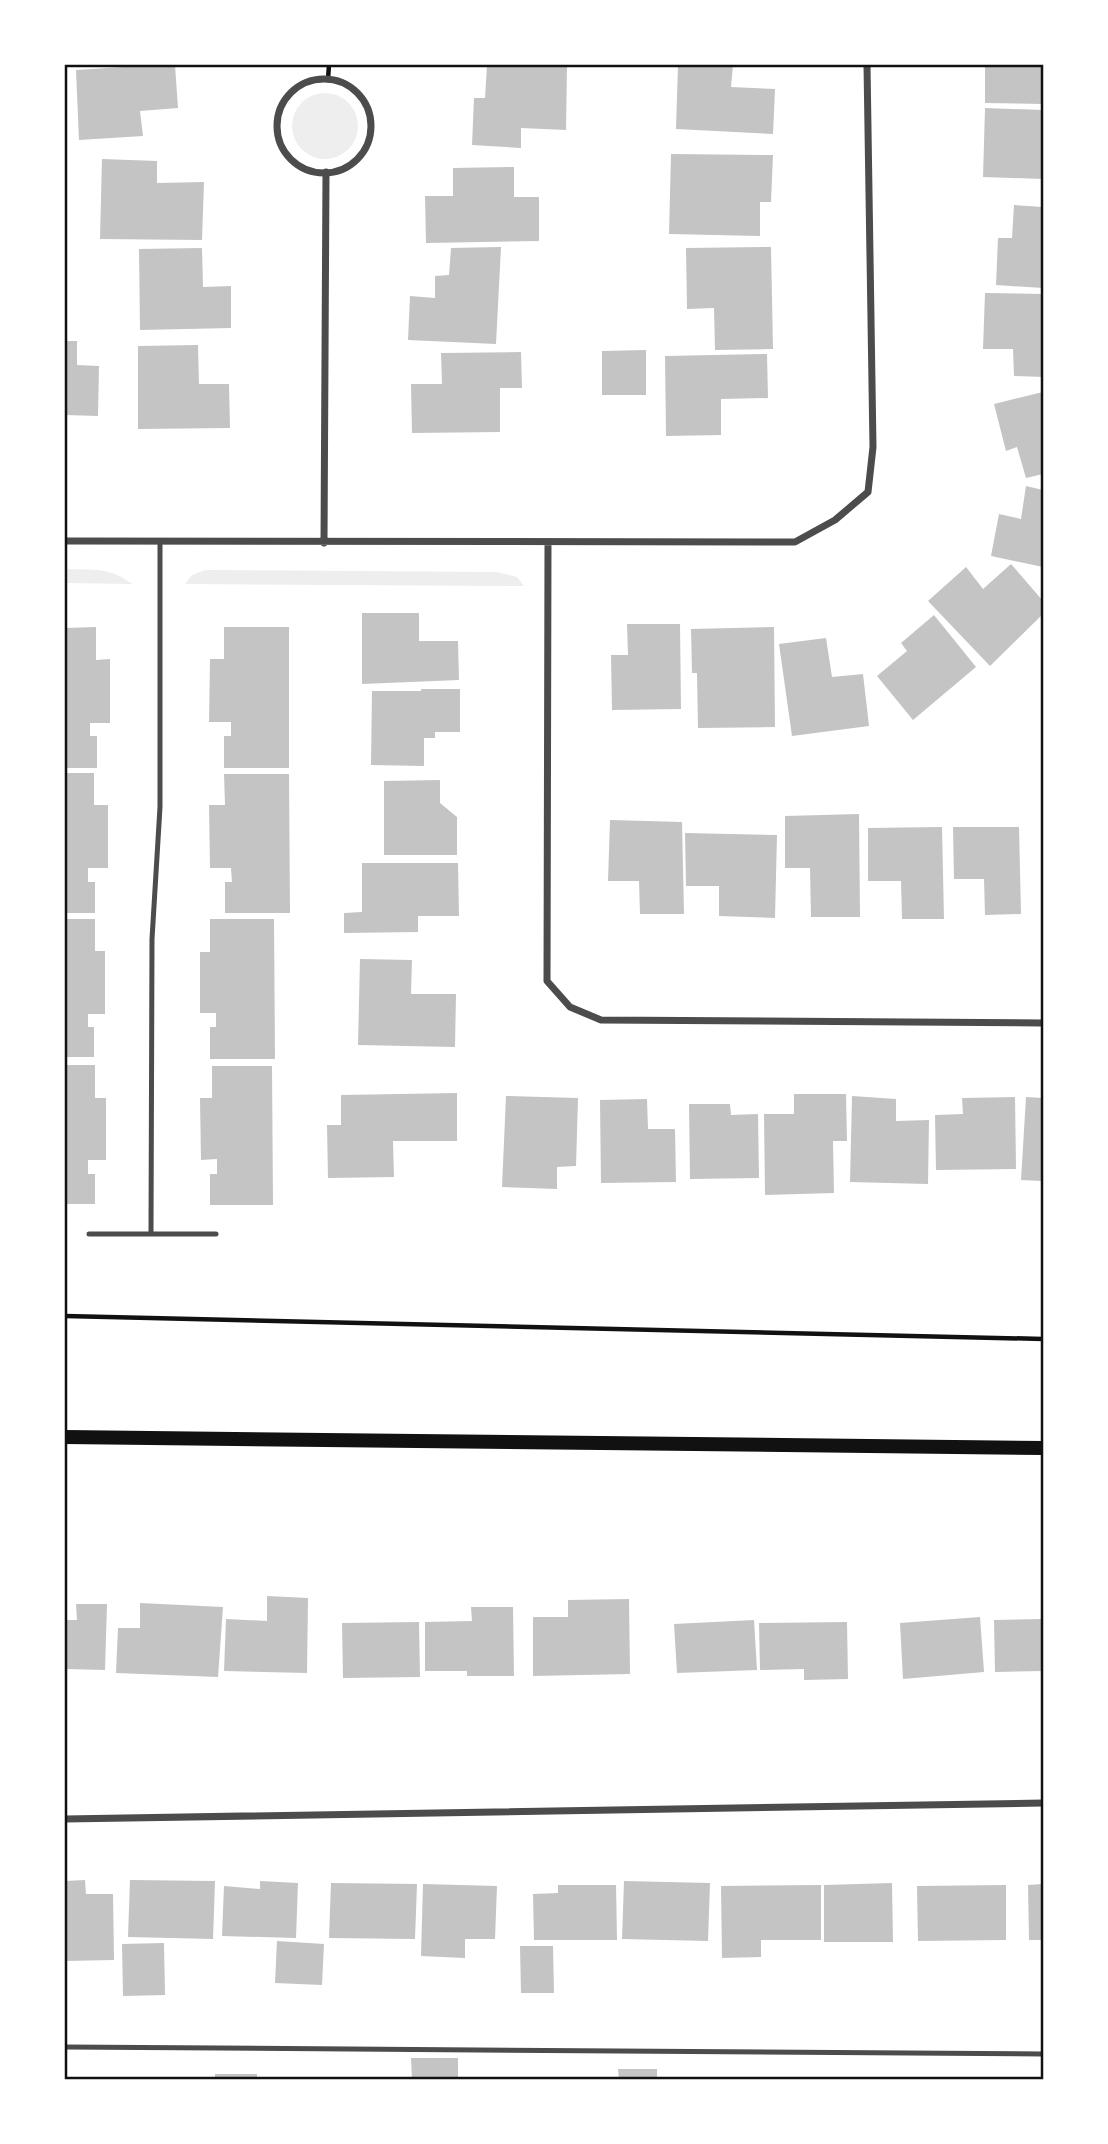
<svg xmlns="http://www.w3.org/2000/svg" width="1108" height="2144" font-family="'Times New Roman',serif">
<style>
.green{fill:#eee}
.building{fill:#c4c4c4}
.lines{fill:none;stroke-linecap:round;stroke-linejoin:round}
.path{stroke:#111;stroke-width:4.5}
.service{stroke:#4c4c4c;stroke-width:5}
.minor{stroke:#4c4c4c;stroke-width:7}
.secondary{stroke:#111;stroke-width:14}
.neatline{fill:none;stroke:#111;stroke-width:2.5}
</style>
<rect width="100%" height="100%" fill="#fff"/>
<!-- green -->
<path class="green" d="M292 126a33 33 0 1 1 66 0a33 33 0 1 1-66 0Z
M65 569C91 570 111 567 132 584L65 583Z
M205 570 497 572 517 577 524 586 185 584 192 575Z"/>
<!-- building -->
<path class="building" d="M156 65H175L178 108 140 111 143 136 79 140 76 70Z
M487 65H567L566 130 521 128V148L472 145 474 98H485Z
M678 65H733L731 87 775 89 773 134 676 129Z
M985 65H1043V104L985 103Z
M985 108 1043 110V179L983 177Z
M671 154 773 155 771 202H760V236L669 234Z
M102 159 157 161V183L204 182 202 240 100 239Z
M514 167V197H539V241L426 243 425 196H453V168Z
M1014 205 1043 207V288L996 285 998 238H1012Z
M501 247 496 344 408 340 410 296 435 298V276L449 275 451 248Z
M771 247 773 349 715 350 714 308 687 309 686 248Z
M202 248 203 287 231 286V328L140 330 139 249Z
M985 293 1043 294V377L1014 376 1013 349H983Z
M65 341H77V365L99 366 98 416 65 415Z
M198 345 199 384H229L230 428 138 429V346Z
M646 350V395H602V351Z
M521 352 522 388H500V432L412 433 411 384H442L441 353Z
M767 354 768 398 721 399V435L666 436 665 356Z
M1043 392V474L1026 478 1017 447 1006 451 994 404Z
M1026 486 1043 490V567L991 556 999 514 1021 519Z
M1011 564 1043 601V614L990 666 928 601 966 567 983 589Z
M362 613H419V641H458L459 680 362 684Z
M934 615 976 667 913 720 877 676 907 651 901 643Z
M627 624H680L681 709 612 710 611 655H628Z
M96 627V660L110 659V723H90V736H97V768H65V628Z
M224 627H289V768H224V736H231V722H209L210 659H224Z
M774 627 775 727 698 728 697 673H692L691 629Z
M826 638 832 677 863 674 869 726 792 736 779 644Z
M421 689H460V732H435V738H424V766L371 765 372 691H421Z
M65 773H94V805H108V868H88V882H95V913H65Z
M224 774H289L290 913H225V882H232L231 868H210L209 805H225Z
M440 780V803L457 817V855H384V781Z
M859 814 860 917H811L810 868H785V816Z
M610 820 682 822 684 914H640L639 881H608Z
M942 827 944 919H902L901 881H868V828Z
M953 827H1019L1021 914 985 915 984 879H954Z
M685 833 777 835 775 918 719 916V886H686Z
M362 863H458L459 916H418V932L344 933V913L362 912Z
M65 919H95V951H105V1014H88V1027H94V1057H65Z
M210 919H274L275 1059H210V1027H216V1013H200V952H210Z
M360 959 412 960 411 994H456L455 1047 358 1045Z
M65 1065H95V1098H106V1160H88V1174H95V1204H65Z
M212 1066H272L273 1205H210V1174H217V1159L201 1160 200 1098H212Z
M457 1093V1141H393L394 1177 328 1178 327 1125H341V1095Z
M794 1094H846L847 1141H833L834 1193 765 1195 764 1114H794Z
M506 1096 578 1098 576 1166 557 1167V1189L502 1187Z
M852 1096 896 1099V1121L929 1120 928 1184 850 1182Z
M1015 1097 1016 1169 936 1170 935 1115 963 1114 962 1098Z
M1026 1097 1043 1098V1181L1021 1180Z
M647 1099 648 1129H675L676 1182 601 1183 600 1100Z
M689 1104H730L731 1115 758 1114 759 1178 690 1179Z
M267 1596 308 1598 307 1673 224 1671 226 1619 267 1621Z
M629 1599 630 1674 533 1676V1617H568V1600Z
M140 1603 223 1607 218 1677 116 1673 118 1628H140Z
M76 1604H107L105 1670 65 1669V1620H77Z
M471 1607H513L514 1676H467V1671H425V1622L472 1621Z
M980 1617 984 1672 903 1679 900 1623Z
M1043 1619V1671L995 1672 994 1620Z
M754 1620 757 1670 677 1673 674 1624Z
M419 1622 420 1677 343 1678 342 1623Z
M847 1622 848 1679 804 1680V1669L760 1670 759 1623Z
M85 1880 86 1894H113L114 1960 65 1961V1881Z
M130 1880 215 1881 213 1939 128 1937Z
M260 1881 298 1883 296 1938 222 1936 224 1886 260 1889Z
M624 1881 710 1883 708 1941 622 1939Z
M331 1883 417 1884 415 1939 329 1938Z
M892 1883 893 1942H824V1885Z
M423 1884 497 1886 495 1939H465V1958L421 1956Z
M1043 1884V1940H1029L1028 1885Z
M558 1885H616L617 1940H534L533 1894 558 1893Z
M821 1885V1940H761V1957L722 1958 721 1886Z
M1006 1885V1940L918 1941 917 1886Z
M277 1941 324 1944 322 1985 275 1983Z
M164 1943 165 1995 123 1996 122 1944Z
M520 1946H553L554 1993H521Z
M411 2058H458V2079H412Z
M618 2069H657V2079H619Z
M215 2074H257V2079H215Z"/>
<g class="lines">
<!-- path -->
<path class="path" d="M328 79 329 65
M65 1316 1043 1339"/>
<!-- service -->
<path class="service" d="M89 1234H216
M151 1234 152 939 160 807V541
M65 2047 1043 2054"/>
<!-- minor -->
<path class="minor" d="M277 126a47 47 0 1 1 94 0a47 47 0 1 1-94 0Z
M65 541 795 542 835 520 868 492 873 447 867 65
M324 543 326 172
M548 543 547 981 570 1007 601 1020 1043 1023
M65 1819 1043 1803"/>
<!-- secondary -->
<path class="secondary" d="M65 1437 1043 1448"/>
</g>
<!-- border -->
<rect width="1108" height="2144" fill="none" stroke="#ffffff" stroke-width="133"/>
<rect x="66" y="66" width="976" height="2012" class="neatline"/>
</svg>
